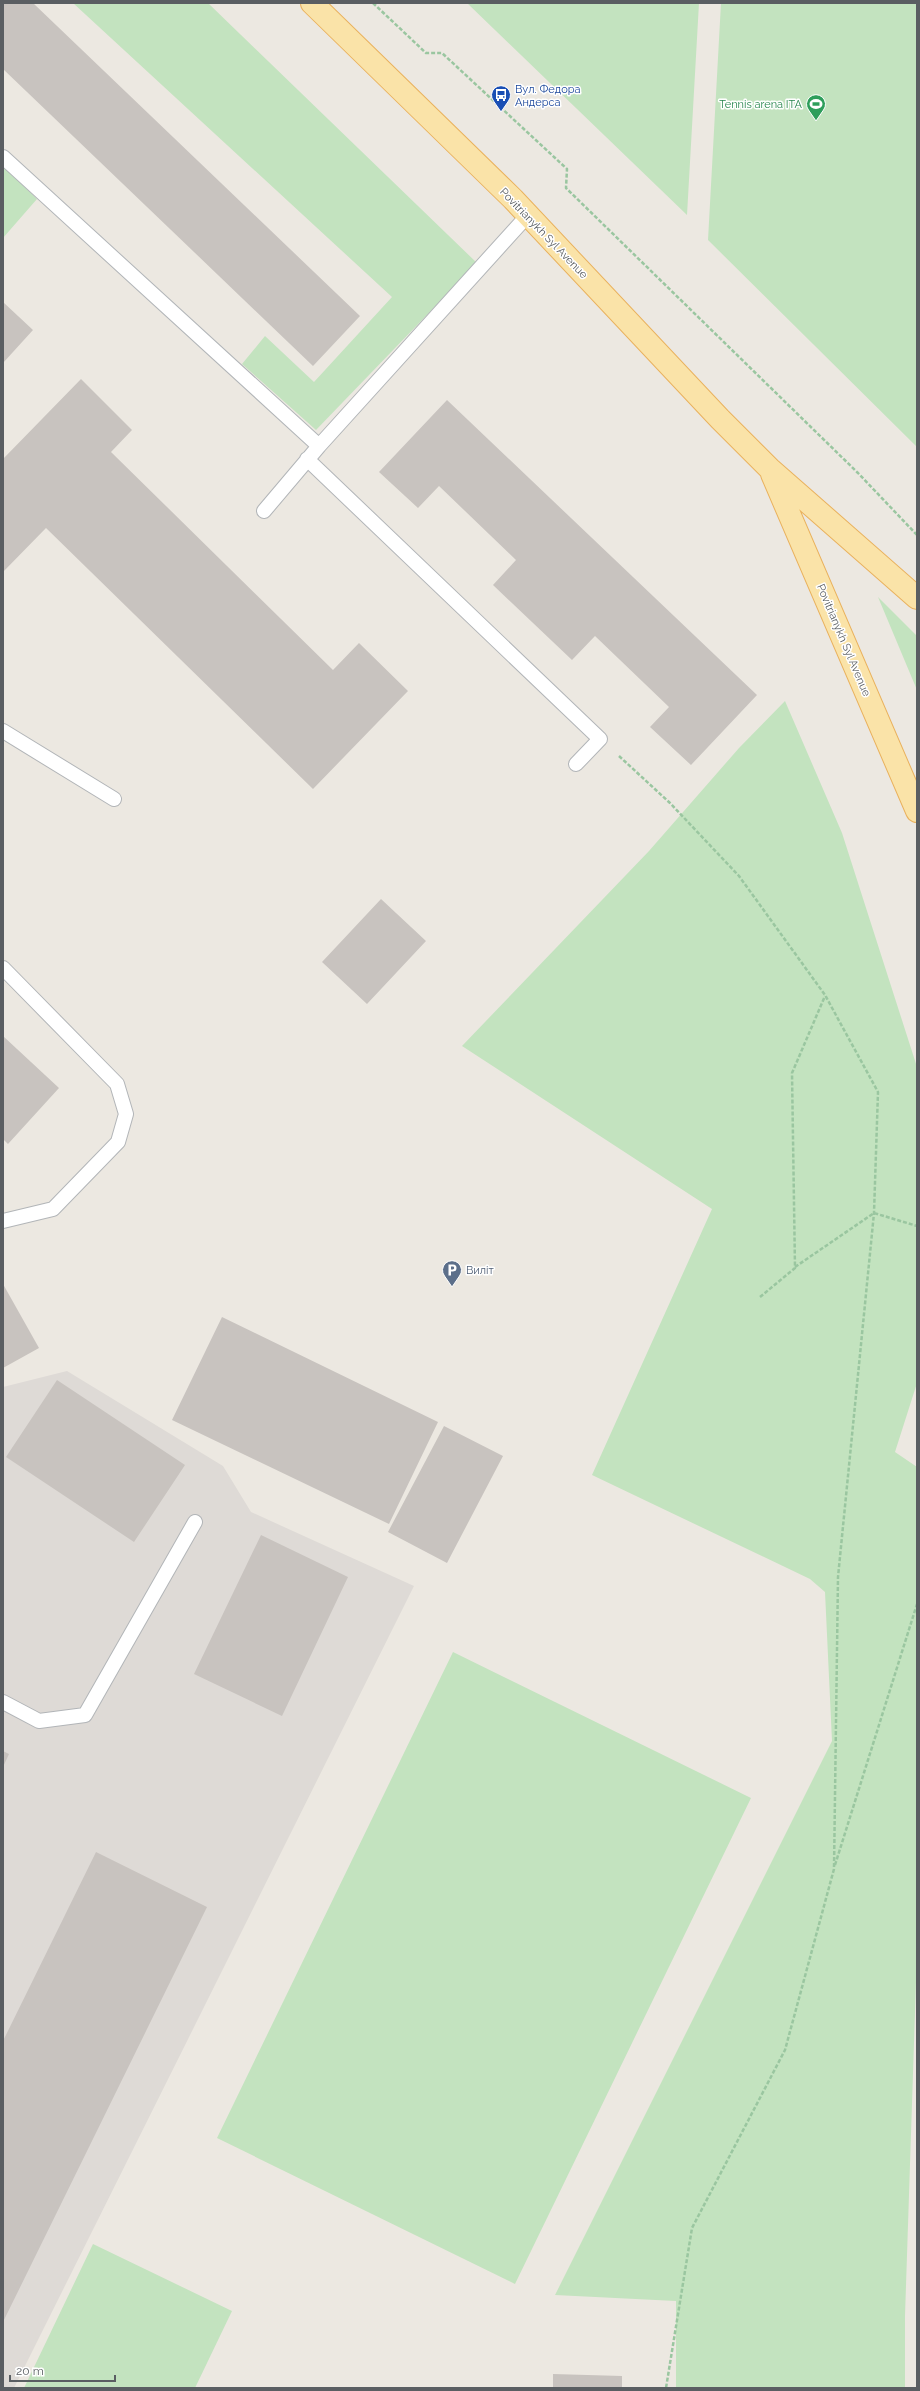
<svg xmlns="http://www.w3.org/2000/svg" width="920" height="2391" font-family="Raleway,sans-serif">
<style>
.industrial{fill:#dedad6}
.green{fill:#c3e3bf}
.building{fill:#c8c3bf}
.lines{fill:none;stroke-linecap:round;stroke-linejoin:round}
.service-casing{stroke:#b2b5b8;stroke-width:16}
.primary-casing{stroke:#e9b15d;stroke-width:24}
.path{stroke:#9ac6a0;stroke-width:2.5;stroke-dasharray:4 2;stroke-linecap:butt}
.service{stroke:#fff;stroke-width:14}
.primary{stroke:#fae3a8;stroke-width:22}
.labels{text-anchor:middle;stroke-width:3;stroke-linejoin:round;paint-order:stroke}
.transit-label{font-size:11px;fill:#164399;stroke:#fff;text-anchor:start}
.leisure-label{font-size:11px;fill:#27864d;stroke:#fff;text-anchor:end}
.street-label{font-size:11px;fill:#5a5e62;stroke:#fff}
.service-label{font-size:11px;fill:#4e5e75;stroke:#fff;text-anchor:start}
</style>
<rect width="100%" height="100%" fill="#ece8e1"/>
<!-- industrial -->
<path class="industrial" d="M67 1371 223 1466 251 1512 414 1586 14 2388H3V1387Z"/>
<!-- green -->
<path class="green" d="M73 3H208L477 263 316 430 242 364 265 336 314 382 392 297Z
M467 3H699L687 215Z
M721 3H917V447L708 240Z
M3 166 37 199 3 238Z
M878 597 917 636V690Z
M785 701 842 833 917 1067V1383L895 1452 917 1467V1952L905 2316V2388H676V2301L555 2295 832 1741 825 1592 810 1579 592 1475 712 1209 462 1046 649 851 739 748Z
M453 1652 751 1798 515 2284 217 2138Z
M93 2244 232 2311 195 2388H24Z"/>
<!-- building -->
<path class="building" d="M3 3H33L360 316 313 366 3 69Z
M3 302 33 330 3 363Z
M81 379 132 430 111 452 333 670 359 643 408 691 313 789 46 528 3 572V459Z
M447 400 757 695 691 765 650 727 669 707 595 636 572 660 493 585 516 560 439 486 418 508 379 472Z
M381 899 426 941 367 1004 322 962Z
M3 1036 59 1088 8 1144 3 1139Z
M3 1284 39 1348 3 1368Z
M222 1317 438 1422 389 1524 172 1420Z
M57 1380 185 1465 134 1542 6 1457Z
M444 1426 503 1456 447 1563 388 1532Z
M261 1535 348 1577 282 1716 194 1674Z
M3 1751 9 1754 3 1767Z
M96 1852 207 1907 3 2322V2041Z
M553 2374 622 2376V2388H553Z"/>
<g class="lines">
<defs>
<path id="service" d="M3 157 319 446
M307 459 600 739 576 764
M264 511 319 446 528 215
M3 731 114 799
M3 968 117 1084 126 1114 118 1142 53 1209 3 1221
M3 1702 39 1721 85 1715 195 1522"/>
<path id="primary" d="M312 3 513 199 720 419 770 469 917 598
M772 474 917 811"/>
</defs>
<!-- service casing -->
<use href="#service" class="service-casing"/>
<!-- primary casing -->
<use href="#primary" class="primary-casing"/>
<!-- path -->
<path class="path" d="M373 3 426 53H442L567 169 566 188 858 473 917 535
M619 756 670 803 739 876 825 995 878 1092 874 1213 838 1577 834 1869 785 2050 692 2228 666 2388
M795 1267 874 1213 917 1226
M760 1297 795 1268 792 1073 825 996
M835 1865 917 1604"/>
<!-- service -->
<use href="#service" class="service"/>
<!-- primary -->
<use href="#primary" class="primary"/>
</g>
<!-- icons -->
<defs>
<symbol id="bus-pin" viewBox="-11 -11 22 30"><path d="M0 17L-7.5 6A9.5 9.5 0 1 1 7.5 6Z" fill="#1a4fb4" stroke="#fff"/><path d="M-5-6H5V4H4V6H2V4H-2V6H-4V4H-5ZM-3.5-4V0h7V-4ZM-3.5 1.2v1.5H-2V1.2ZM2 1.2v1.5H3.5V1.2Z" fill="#fff"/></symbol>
<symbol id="stadium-pin" viewBox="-11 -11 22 30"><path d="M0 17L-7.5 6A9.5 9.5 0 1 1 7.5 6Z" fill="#2e9e5b" stroke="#fff"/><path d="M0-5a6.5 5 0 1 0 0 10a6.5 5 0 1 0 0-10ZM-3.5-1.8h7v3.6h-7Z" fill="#fff"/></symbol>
<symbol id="parking-pin" viewBox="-11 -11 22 30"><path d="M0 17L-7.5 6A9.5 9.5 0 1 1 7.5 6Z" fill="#5c6f8a" stroke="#fff"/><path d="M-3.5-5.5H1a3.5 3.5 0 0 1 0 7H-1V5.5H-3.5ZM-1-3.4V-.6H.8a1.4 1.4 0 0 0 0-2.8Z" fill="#fff"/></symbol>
</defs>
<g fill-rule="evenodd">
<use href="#bus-pin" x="490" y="84" width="22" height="30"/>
<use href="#stadium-pin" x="805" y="93" width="22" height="30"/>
<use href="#parking-pin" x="441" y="1259" width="22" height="30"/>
</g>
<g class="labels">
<!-- transit labels -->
<g class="transit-label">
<text x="515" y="93">Вул. Федора<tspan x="515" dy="13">Андерса</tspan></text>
</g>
<!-- leisure labels -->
<g class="leisure-label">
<text x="802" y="108">Tennis arena ITA</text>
</g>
<!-- street labels -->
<g class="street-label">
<text transform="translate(544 233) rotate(46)" y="4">Povitrianykh Syl Avenue</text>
<text transform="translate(844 640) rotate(67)" y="4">Povitrianykh Syl Avenue</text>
</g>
<!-- service labels -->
<g class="service-label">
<text x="466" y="1274">Виліт</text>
</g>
</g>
<!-- border -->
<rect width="920" height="2391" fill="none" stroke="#5a5e62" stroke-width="8"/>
<!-- scale -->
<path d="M10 2375v6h105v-6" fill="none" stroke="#5a5e62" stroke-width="2"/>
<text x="16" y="2375" font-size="12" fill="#5a5e62" stroke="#ffffff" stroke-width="3" paint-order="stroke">20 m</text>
</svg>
